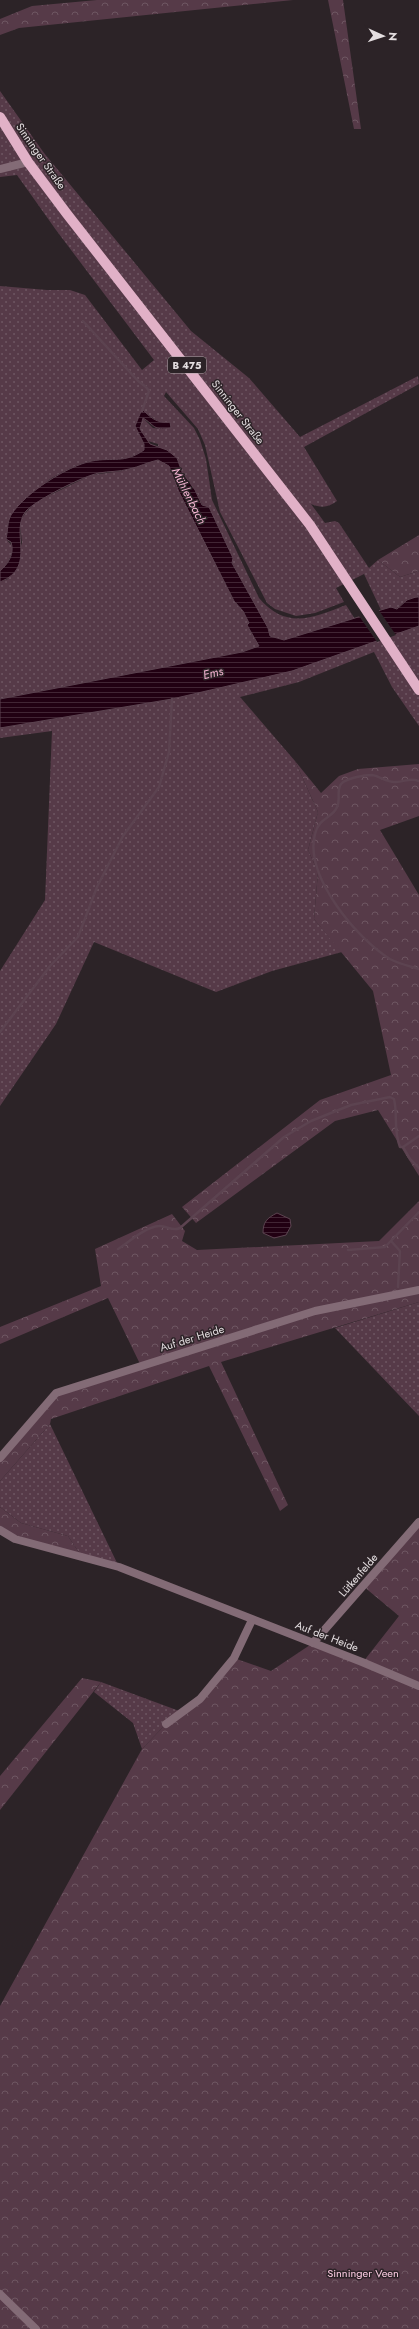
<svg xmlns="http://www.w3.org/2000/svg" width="419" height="2329" font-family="Jost,sans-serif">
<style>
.grass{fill:url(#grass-dots)}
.forest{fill:url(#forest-crowns)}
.water{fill:url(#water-rules);stroke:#5c4350}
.pier{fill:#2c2327}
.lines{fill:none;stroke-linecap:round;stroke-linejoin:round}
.stream{stroke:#5c4350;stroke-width:2.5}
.street{stroke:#836b76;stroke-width:8}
.primary{stroke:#e1b1c7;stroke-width:10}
.labels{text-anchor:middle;stroke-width:3;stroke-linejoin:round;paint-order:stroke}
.shield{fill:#2c2327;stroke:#ada6a8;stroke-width:1}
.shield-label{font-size:10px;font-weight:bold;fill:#e4dee0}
.street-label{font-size:11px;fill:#e4dee0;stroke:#2c2327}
.park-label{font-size:11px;fill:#fdcbe2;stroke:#2c2327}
.water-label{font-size:12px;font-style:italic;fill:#f6b6d4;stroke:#2c2327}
</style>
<defs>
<pattern id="grass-dots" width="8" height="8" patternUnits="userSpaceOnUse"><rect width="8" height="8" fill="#563a48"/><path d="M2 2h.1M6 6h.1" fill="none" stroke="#6e5662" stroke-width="1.8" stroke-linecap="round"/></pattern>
<pattern id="forest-crowns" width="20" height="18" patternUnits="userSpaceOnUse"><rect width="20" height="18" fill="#563a48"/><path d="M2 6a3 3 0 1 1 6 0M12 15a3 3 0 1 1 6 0" fill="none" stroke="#6e5662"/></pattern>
<pattern id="water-rules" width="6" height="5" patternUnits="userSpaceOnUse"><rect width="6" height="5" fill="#210012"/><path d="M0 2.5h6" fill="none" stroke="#412534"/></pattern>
</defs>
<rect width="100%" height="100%" fill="#2c2327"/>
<!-- grass -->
<path class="grass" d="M0 91 44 153 191 331 249 378 300 437 418 376 419 384 304 447 337 501C328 508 321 508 311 504L325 523 335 521 339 523 369 568 378 560 400 577 419 571V596L407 600 396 609 391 607 381 610 364 574 336 588 344 602 315 613 296 616 275 609 267 603 220 512 205 445 198 429 166 392 164 396 194 428 200 440 206 459 212 500 259 598C286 630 313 618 346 605L355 619 284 640 270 636 195 490 182 472 177 458 158 446V444L148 441C142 434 136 426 143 418L153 428 161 429V423L144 412 135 426 144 444V450C124 464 112 457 91 461 80 463 52 476 44 484 30 498 19 518 7 534L6 539 13 547C11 557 8 564 0 571V286L47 290H70L85 295 142 370 154 360 56 230 17 175 0 177Z
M158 460 169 466 179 492 234 601 243 611 249 623 247 625 259 646 242 652 0 699V582L8 579 22 543 20 522 26 512 36 502 91 475 122 471Z
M419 626V726L392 687 374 652 299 682 240 697 295 761 318 812 308 850 318 872 314 919 342 952 272 971 216 992 94 942 56 1024 0 1106V971L45 900 52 731 0 738V728L172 699Z
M419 1302V1416L335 1328Z
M50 1424 119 1567 82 1557 68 1536 21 1523 0 1507V1481Z
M101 1682 182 1712 166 1724 142 1749 133 1723 94 1692Z"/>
<!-- forest -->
<path class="forest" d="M97 0H293L19 28 0 35V19L32 6Z
M328 0H343L361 129H354Z
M419 535V571L400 577 378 560Z
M295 761 321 793 339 776 358 769 419 764V816L380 830 419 895V1176L378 1110 335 1121 196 1223 182 1207 320 1100 391 1075 373 991 314 919 318 872 308 850 318 812Z
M419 1201V1302L221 1362 288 1505 280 1511 209 1366 51 1419 50 1424 0 1481V1458L56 1393 141 1366 108 1298 0 1344V1327L101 1286 95 1249 172 1214 185 1231 182 1241 197 1250 379 1241Z
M0 1507 21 1523 68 1536 82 1557 0 1530Z
M419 1522V2329H0V2006L142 1749 166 1724 200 1699 234 1658 271 1671 313 1643 363 1662 399 1616 363 1586Z
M82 1678 101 1682 0 1810V1776Z"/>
<!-- water -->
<path class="water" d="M142 409C150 417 157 424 170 422L171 428C153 431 155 425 143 418L140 429 150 444 167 450 177 458 182 472 195 490 202 505 209 507 233 558 232 563 268 628 270 636 284 640 381 610 391 607 397 609 407 600 419 596V626L292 671 172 699 0 728V699L242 652 259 646 247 625 249 623 243 611 234 601 179 492 169 466 158 460C148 462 139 467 129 469 119 472 109 471 99 473 83 476 36 500 26 511 9 532 38 567 0 582V571C8 564 15 554 11 542L6 539C8 531 7 522 11 515 25 493 67 466 92 461 113 457 124 464 144 450V444L135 426Z
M277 1213 290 1219 291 1226 286 1235 274 1238 263 1233C263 1222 267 1218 277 1213Z"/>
<!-- pier -->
<path class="pier" d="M378 609 396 635 377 642 359 616Z"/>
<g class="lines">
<!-- stream -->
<path class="stream" d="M83 321 138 381 146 387 149 391 142 411
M419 781C410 777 405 782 396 782 387 783 380 776 372 775 365 775 346 778 341 784 336 791 341 799 337 807 333 818 319 817 315 834 304 876 357 939 390 959 399 964 410 966 419 969
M0 1032 50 966 78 937 97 887 123 836 159 787 169 752 172 699
M403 1147 410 1159 419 1168
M391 1241 400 1251 398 1287
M118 1249C129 1242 145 1227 159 1226 167 1225 171 1232 180 1228L284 1137 311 1121 351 1105 390 1097 394 1099C398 1116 393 1129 400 1147H403L419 1136
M348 1250 385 1247 419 1212"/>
<!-- street -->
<path class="street" d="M0 169 28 162
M0 1458 56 1393 315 1311 419 1290
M0 1530 15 1539 119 1567 362 1662 419 1686
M313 1643 419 1522
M166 1724 200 1699 234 1658 252 1620
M0 2294 36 2329"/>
<!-- primary -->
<path class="primary" d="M0 117 28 162 67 214 310 525 419 690"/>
</g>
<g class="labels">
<!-- shield labels -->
<rect class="shield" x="168" y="357" width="38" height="16" rx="3"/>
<g class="shield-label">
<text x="187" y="369">B 475</text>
</g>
<!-- street labels -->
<g class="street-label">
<text transform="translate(41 156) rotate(55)" y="4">Sinninger Straße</text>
<text transform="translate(238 412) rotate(52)" y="4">Sinninger Straße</text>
<text transform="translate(192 1338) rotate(-17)" y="4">Auf der Heide</text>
<text transform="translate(358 1575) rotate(-49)" y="4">Lütkenfelde</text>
<text transform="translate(327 1636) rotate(21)" y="4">Auf der Heide</text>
</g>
<!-- park labels -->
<g class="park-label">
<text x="363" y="2277">Sinninger Veen</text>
</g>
<!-- water labels -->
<g class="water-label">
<text transform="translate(189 496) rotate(63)" y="4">Mühlenbach</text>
<text transform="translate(213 673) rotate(-13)" y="4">Ems</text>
</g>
</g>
<!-- north arrow -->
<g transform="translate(383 36) rotate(93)" stroke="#2c2327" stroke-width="3" paint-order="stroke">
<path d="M0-3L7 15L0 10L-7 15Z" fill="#e4dee0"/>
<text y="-6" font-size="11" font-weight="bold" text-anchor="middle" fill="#e4dee0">N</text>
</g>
</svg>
